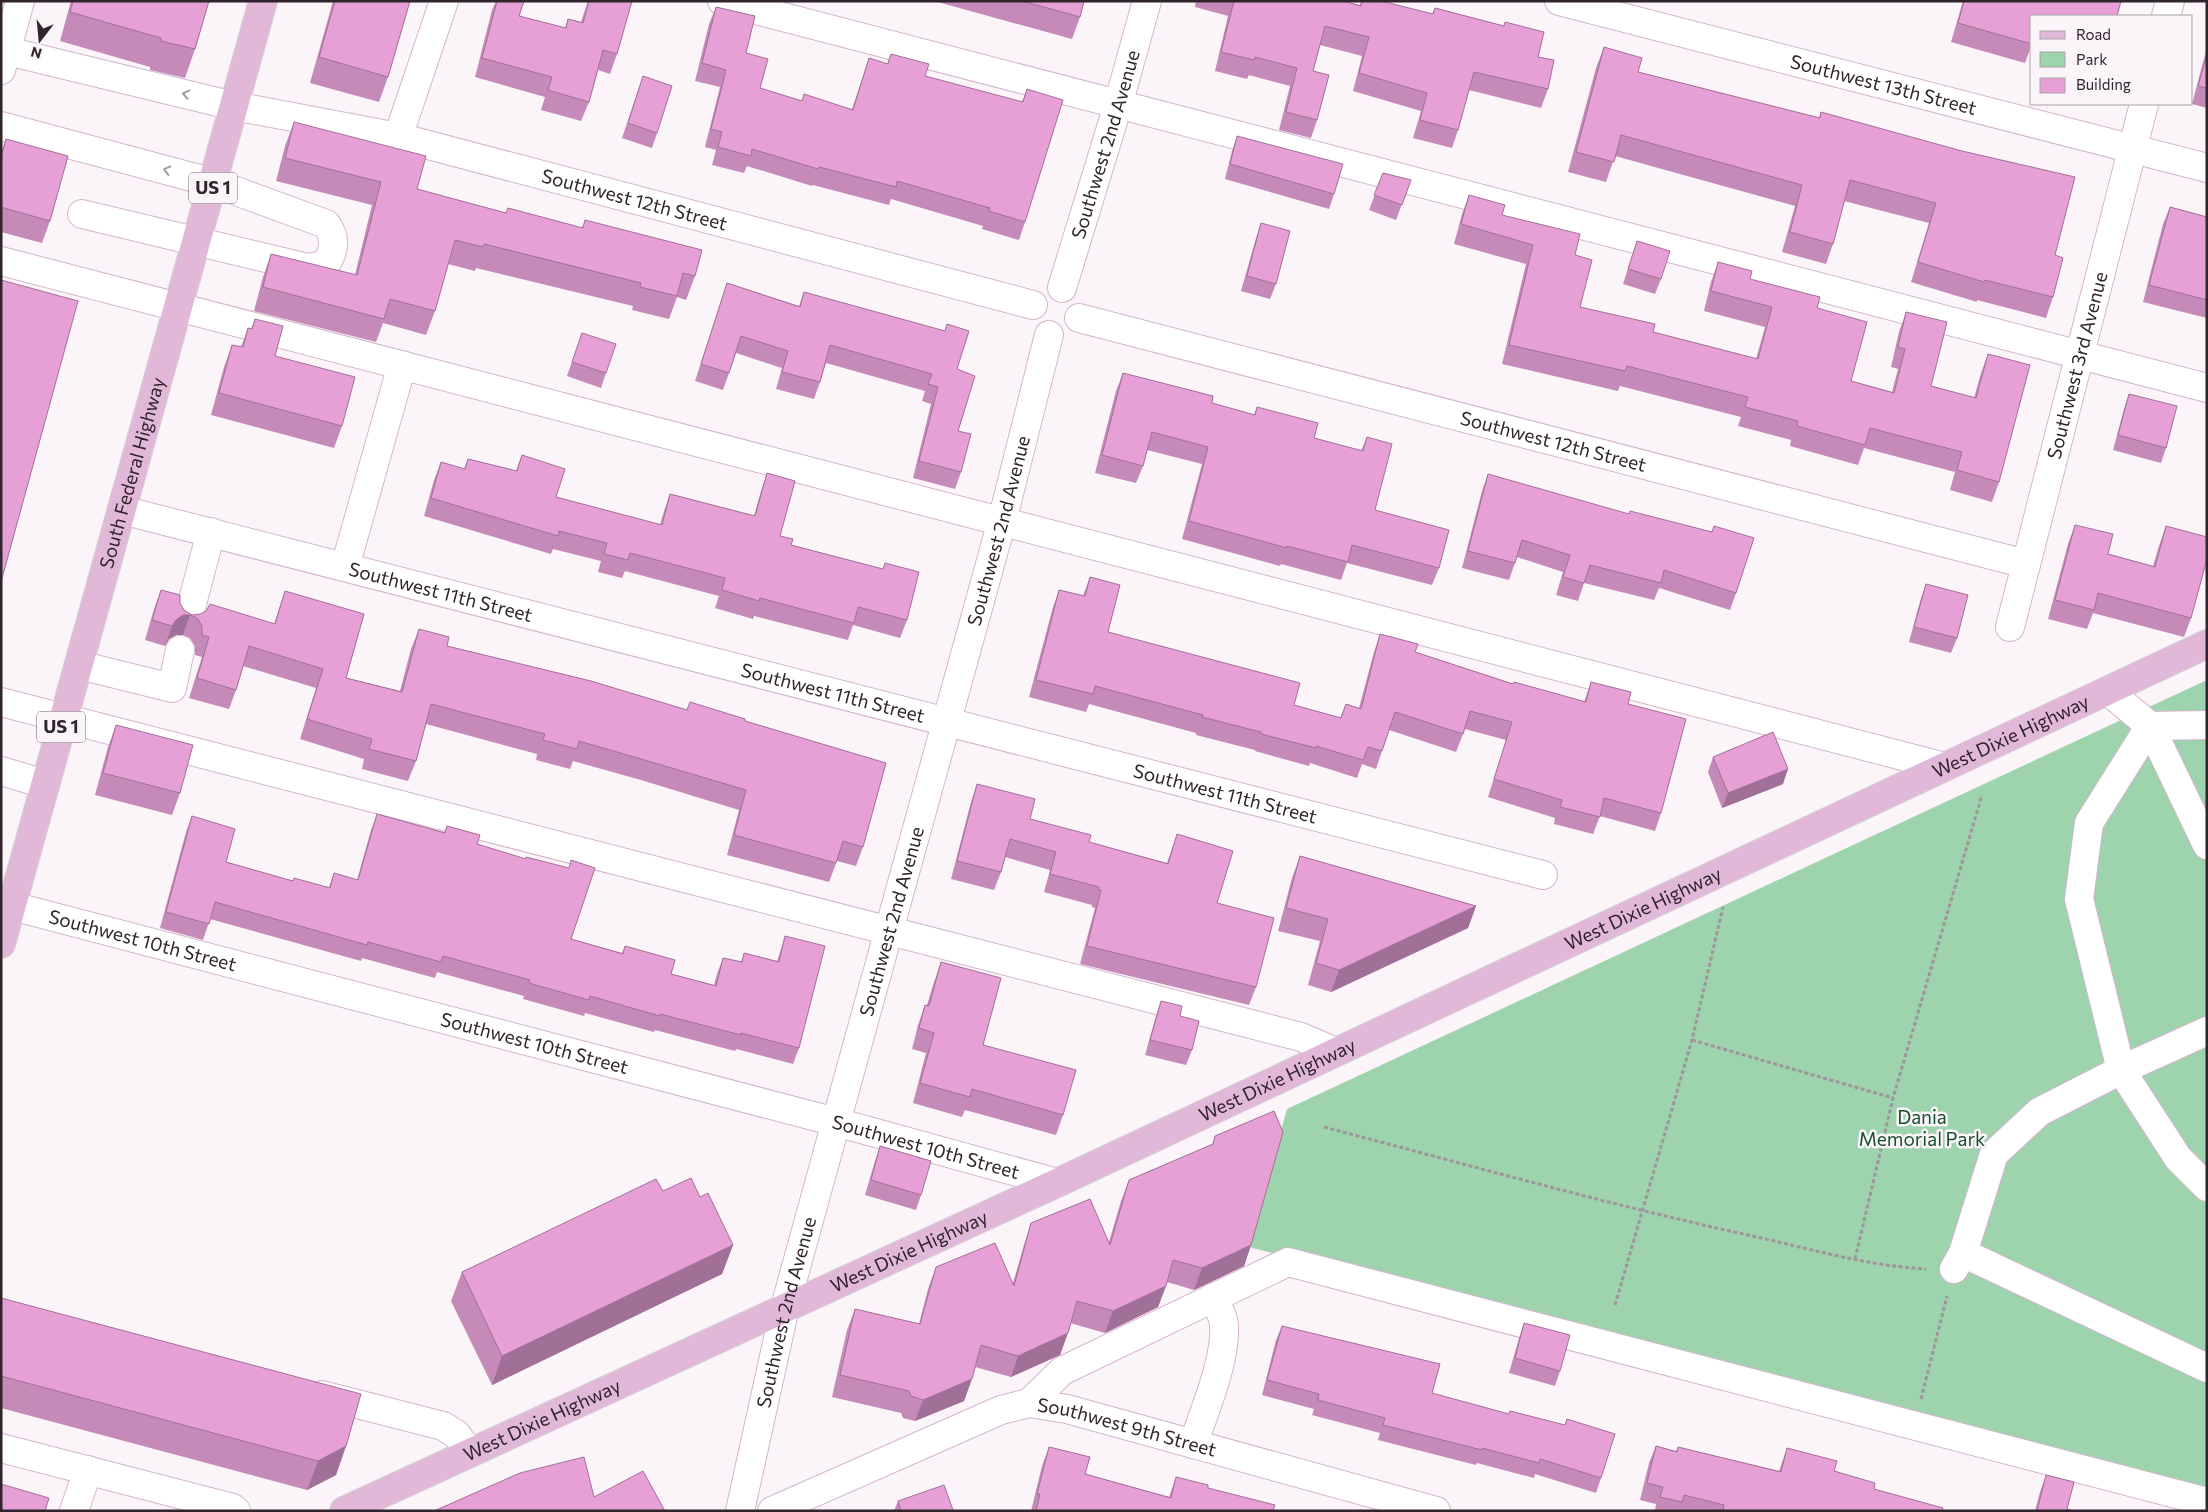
<svg xmlns="http://www.w3.org/2000/svg" width="2208" height="1512" font-family="Commissioner,sans-serif">
<style>
.green{fill:#9dd3ad}
.lines{fill:none;stroke-linecap:round;stroke-linejoin:round}
.minor-casing{stroke:#d5b5cd;stroke-width:30}
.major-casing{stroke:#d6d3d5;stroke-width:30}
.path{stroke:#9f959c;stroke-width:3;stroke-dasharray:4 2.5;stroke-linecap:butt}
.minor{stroke:#fff;stroke-width:28}
.major{stroke:#e2b8d9;stroke-width:28}
.wall{fill:#c68ab8}
.shaded-wall{fill:#a17096}
.building{fill:#e6a0d6;stroke:#a17096}
.oneway{stroke:#a29ca0}
.labels{text-anchor:middle;stroke-width:5;stroke-linejoin:round;paint-order:stroke}
.shield{fill:#fbf4f9;stroke:#6d626a;stroke-width:1}
.shield-label{font-size:18px;font-weight:bold;fill:#30242d}
.street-label{font-size:19px;fill:#30242d;stroke:#fbf4f9}
.park-label{font-size:19px;fill:#16502e;stroke:#fbf4f9}
</style>
<rect width="100%" height="100%" fill="#fbf4f9"/>
<!-- green -->
<path class="green" d="M2207 680V1495L1249 1247 1287 1109Z"/>
<g class="lines">
<defs>
<g id="minor">
<path d="M722 1 2207 388"/>
<path id="s1" d="M1559 1 2207 168"/>
<path d="M2166 16 2170 1"/>
<path id="s2" d="M7 51 234 106 398 137 1033 305"/>
<path d="M1 70 20 1"/>
<path d="M1 126 214 183 326 224C336 237 335 251 325 265L308 268 82 214"/>
<path d="M398 137 444 1"/>
<path d="M1 261 1945 767"/>
<path id="s3" d="M1062 288 1118 105 1147 1"/>
<path id="s4" d="M1079 318 2026 564"/>
<path id="s5" d="M122 510 1543 875"/>
<path d="M345 567 402 365"/>
<path d="M188 619 211 532"/>
<path id="s6" d="M2010 627 2144 104"/>
<path d="M79 665 172 688 180 650"/>
<path d="M2108 691 2150 726 2207 845"/>
<path d="M1 702 1301 1037 1336 1052"/>
<path d="M2207 725 2150 726 2089 823 2079 899 2121 1070 2178 1158 2207 1187"/>
<path d="M1 771 45 784"/>
<path id="s7" d="M12 906 836 1122 1057 1183"/>
<path d="M1963 1253 2207 1368"/>
<path d="M1954 1269 1963 1253 1994 1154 2039 1112 2121 1070 2207 1031"/>
<path d="M322 1395 443 1426 456 1434 470 1453"/>
<path d="M1029 1403 1062 1371 1288 1262 2207 1502"/>
<path d="M1193 1444C1204 1413 1230 1350 1223 1319 1221 1312 1216 1304 1212 1298"/>
<path d="M1 1448 233 1508 236 1511"/>
<path d="M74 1511 88 1470"/>
<path id="s8" d="M740 1511 785 1307 1002 521 1049 335"/>
<path id="s9" d="M772 1511 1001 1410 1029 1403 1067 1409 1436 1511"/>
</g>
<g id="major">
<path id="s10" d="M1 944 263 1"/>
<path id="s11" d="M344 1511 1057 1183 2207 644"/>
</g>
</defs>
<!-- minor casing -->
<use href="#minor" class="minor-casing"/>
<!-- major casing -->
<use href="#major" class="major-casing"/>
<!-- path -->
<path class="path" d="M1692 1040 1893 1098
M1324 1127C1465 1164 1606 1204 1748 1235 1807 1248 1867 1266 1926 1269
M1855 1259 1893 1098 1982 795
M1615 1305 1692 1040 1723 907
M1921 1399 1947 1296"/>
<!-- minor -->
<use href="#minor" class="minor"/>
<!-- major -->
<use href="#major" class="major"/>
</g>
<!-- wall -->
<path class="wall" d="M71 1H209L195 49 185 78 150 70V67L60 41Z
M333 1H410L388 77 379 102 310 83Z
M496 1H524L519 16 565 28 568 19 581 22 588 1H632L617 54 610 74 598 70 589 102 581 121 541 110 545 97 475 77 492 10Z
M934 1H1084L1080 17 1072 39Z
M1196 1H1343L1360 5 1361 1H1381L1432 14 1435 8 1504 26 1505 22 1538 57 1548 89 1541 108 1469 90 1458 130 1452 148 1413 138 1421 111 1353 91 1362 56 1320 45 1313 71 1317 120 1311 138 1279 130 1290 86 1249 75 1247 79 1215 71 1228 16 1195 7Z
M1963 1H2121L2032 16V44L2025 63 1951 42Z
M716 7 746 53 760 88 802 101 852 109 869 58 887 64 891 54 925 76 1022 102 1027 89 1025 222 1019 240 982 229 983 226 891 199 889 205 813 185 812 186 747 166 744 173 712 165 716 150 705 147 720 87 695 81 709 24Z
M1604 47 1638 72 1819 118 1821 112 2055 255 2053 297 2046 318 1977 300V302L1911 282 1929 223 1844 201 1833 244 1826 264 1782 252 1795 206 1615 156 1606 182 1568 172 1596 68Z
M2207 47V108L2192 104Z
M643 76 657 133 652 148 622 138Z
M294 122 417 189 506 213 508 208 582 228 585 220 695 276 686 300 677 297 669 319 632 310 633 306 476 268 475 271 448 264 435 311 426 335 383 323 376 342 254 311 263 277 271 254 355 275 372 205 276 181 285 146Z
M1237 136 1334 194 1329 209 1225 179 1232 151Z
M6 139 50 221 42 243 1 232V153Z
M1383 173 1411 180 1396 220 1369 210Z
M1469 195 1502 215 1575 255 1580 307 1653 332 1756 359 1765 327 1704 311 1711 282 1718 262 1750 279 1817 308 1851 381 1892 392 1898 369 1891 367 1899 332 1906 312 1931 386 1974 398 1981 373 1988 354 1999 482 1992 502 1950 490 1955 472 1864 448 1858 465 1790 446 1791 440 1738 426 1741 417 1620 386 1618 391 1502 364 1526 264 1454 244 1462 214Z
M2170 207 2207 217V318L2143 302 2163 224Z
M1261 223 1276 284 1270 299 1241 291 1256 238Z
M1637 241 1661 279 1655 294 1623 284Z
M727 283 799 306 804 292 957 369 958 431 961 472 955 489 913 478 931 404 922 401 925 391 826 363 820 382 814 399 776 389 782 368 736 353 723 390 695 381Z
M255 319 275 356 342 426 334 448 211 415 224 367 232 345 241 347 248 328 251 329Z
M582 333 606 373 601 388 567 376Z
M1123 373 1212 403 1254 415 1257 407 1314 438 1361 451 1367 437 1375 510 1439 568 1432 585 1347 563 1341 580 1281 564 1280 566 1182 539 1202 464 1147 450 1143 466 1136 483 1095 473 1116 391Z
M2129 394 2166 448 2161 463 2113 450 2124 409Z
M522 455 556 497 660 525 664 511 670 494 754 516 761 491 767 473 780 536 791 545 883 569 885 563 907 620 900 638 853 625 848 640 754 616 753 619 715 608 719 596 625 571 622 578 598 572 601 561 553 549 551 554 424 516 434 480 441 462 464 469 468 459 516 471Z
M1488 474 1736 593 1730 610 1659 588 1654 600 1584 583 1578 601 1556 595 1563 572 1517 557 1509 580 1462 568 1482 491Z
M2075 525 2108 554 2153 566 2159 546 2166 526 2191 618 2184 637 2093 613 2087 629 2048 619 2068 544Z
M1090 577 1108 632 1294 705 1340 718 1346 704 1359 708 1374 652 1380 634 1415 652 1513 684 1584 702 1591 682 1628 704 1661 813 1655 831 1600 816 1593 834 1554 824 1555 818 1488 797 1506 740 1465 729 1456 752 1389 730 1376 769 1362 764 1357 778 1310 763 1309 766 1255 751V750L1196 735V733L1089 704 1086 712 1029 697 1053 607 1059 590 1083 596Z
M1926 584 1957 638 1951 653 1909 642 1921 598Z
M161 590 180 603 184 610 192 615 274 624 285 591 346 678 400 691 411 649 419 629 447 646 687 710 690 702 745 721 863 847 856 866 837 861 829 882 727 855 739 810 641 780 573 761 570 769 536 760 537 754 426 724 416 761 408 781 362 769 364 759 300 739 316 688 243 666 236 690 229 709 189 698 202 657 195 655V646L190 638 183 635H176L169 639 165 646 145 640 154 609Z
M116 725 180 793 172 815 95 795 108 747Z
M1713 757 1783 784 1722 808 1708 772Z
M977 784 1030 819 1089 842 1167 863 1177 834 1217 903 1256 987 1249 1005 1080 964 1095 908 1092 907V905L1044 892 1050 870 1005 857 1001 872 994 890 951 879 971 802Z
M377 814 444 833 447 826 477 844 571 939 622 953 625 946 671 974 714 985 717 974 723 958 741 962 744 953 777 961 780 952 785 936 799 1048 793 1064 736 1049 735 1051 655 1030 654 1032 585 1013 584 1016 523 999 524 996 437 972 435 978 362 958 361 961 210 919 203 940 160 928 186 832 192 816 226 862 293 881 329 887 334 873 357 880 371 830Z
M1300 856 1476 906 1468 928 1331 992 1308 985 1320 941 1278 931 1292 878Z
M941 962 983 1045 1063 1115 1056 1135 965 1110 962 1117 913 1103 926 1053 912 1049 918 1025 925 1005H927L934 982Z
M1161 1001 1180 1016 1192 1050 1186 1065 1145 1055 1156 1016Z
M1215 1136 1251 1245 1244 1266 1194 1290 1167 1282 1158 1307 1105 1333 1070 1323 1060 1355 1011 1377 975 1367 964 1401 915 1421 903 1418 901 1413 832 1397 847 1330 855 1309 919 1324 928 1289 936 1267 1013 1283 1024 1245 1031 1223 1109 1242 1121 1201 1129 1180 1212 1145Z
M880 1146 921 1195 916 1210 865 1195 875 1161Z
M663 1191 700 1197 733 1245 722 1274 492 1385 451 1301 462 1272Z
M1 1298 346 1446 336 1475 307 1490 1 1408Z
M1524 1323 1560 1371 1555 1386 1509 1373 1519 1338Z
M1282 1326 1432 1393 1601 1478 1596 1493 1535 1474 1534 1478 1477 1463 1476 1465 1378 1440 1380 1433 1312 1415 1314 1409 1262 1395 1276 1340Z
M1656 1446 1676 1451 1678 1447 1779 1471 1787 1448 1874 1489 1942 1511H1655L1656 1504 1640 1500 1649 1463Z
M1049 1447 1085 1474 1169 1497 1176 1477 1273 1511H1031L1042 1466Z
M2046 1475 2067 1509 2074 1511H2035L2040 1492Z
M898 1501 953 1510 954 1511H894Z"/>
<!-- shaded-wall -->
<path class="shaded-wall" d="M183 615H190L183 635H176L169 639 165 646 172 626 176 620Z
M1788 769 1783 784 1722 808 1728 793Z
M1476 906 1468 928 1331 992 1339 970Z
M733 1245 722 1274 492 1385 502 1356Z
M1251 1245 1244 1266 1194 1290 1202 1268Z
M1166 1286 1158 1307 1105 1333 1113 1311Z
M1068 1333 1060 1355 1011 1377 1018 1356Z
M972 1379 964 1401 915 1421 923 1400Z
M346 1446 336 1475 307 1490 318 1461Z"/>
<!-- building -->
<path class="building" d="M73 1H209L195 49 161 41V38L70 12Z
M335 1H410L388 77 319 57Z
M497 1H524L519 16 566 28 568 19 583 23 589 1H632L617 54 603 50 589 102 548 90 552 77 482 58Z
M1022 1H1084L1080 17Z
M1234 1H1343L1361 6 1362 1H1381L1433 14 1435 8 1504 26 1505 22 1544 32 1538 57 1554 60 1548 89 1474 72 1458 130 1420 120 1427 93 1359 73 1369 37 1325 26 1313 71 1329 75 1317 120 1286 112 1297 68 1255 57 1254 60 1221 52Z
M1964 1H2121L2117 16H2032V44L1958 23Z
M716 7 755 16 746 53 768 59 760 88 802 101 804 94 853 110 869 58 888 64 891 54 929 64 925 76 1023 102 1027 89 1063 100 1025 222 989 211 990 208 897 181 896 187 819 167 818 169 752 149 751 156 718 147 722 132 711 129 726 70 702 63Z
M1604 47 1642 58 1638 72 1820 118 1821 112 1962 151 2075 177 2055 255 2063 258 2053 297 1985 280 1984 282 1918 262 1936 203 1850 180 1833 244 1790 232 1802 185 1621 135 1614 162 1576 152Z
M2207 54V88L2198 86Z
M643 76 672 86 657 133 628 123Z
M294 122 426 156 417 189 506 213 508 208 583 228 585 220 702 250 695 276 683 273 677 296 640 287 641 283 484 244 483 247 455 240 435 311 390 299 384 319 263 287 271 254 357 275 381 182 285 158Z
M1237 136 1343 164 1334 194 1230 164Z
M6 139 68 156 50 221 1 207V157Z
M1383 173 1411 180 1402 205 1374 195Z
M1469 195 1505 205 1502 215 1580 234 1575 255 1592 260 1580 307 1655 324 1653 332 1758 359 1772 307 1711 291 1718 262 1752 271 1750 279 1820 297 1817 308 1867 322 1851 381 1894 393 1905 349 1898 347 1906 312 1947 322 1931 386 1976 398 1988 354 2030 365 1999 482 1957 470 1962 452 1870 428 1865 445 1797 426 1798 421 1745 407 1748 397 1627 366 1625 371 1509 345 1533 245 1461 224Z
M2170 207 2207 217V300L2149 285Z
M1261 223 1290 231 1276 284 1247 276Z
M1637 241 1670 251 1661 279 1628 269Z
M1 280 78 301 1 582Z
M727 283 800 307 804 292 945 331 947 324 969 331 957 369 975 376 958 431 971 434 961 472 919 461 938 387 928 384 932 374 830 345 820 382 782 372 788 351 741 336 729 373 701 364Z
M255 319 283 326 275 356 355 377 342 426 219 393 232 345 243 347 248 328 252 329Z
M582 333 616 344 606 373 572 362Z
M1123 373 1213 396 1212 403 1255 415 1257 407 1318 423 1314 438 1363 451 1367 437 1392 444 1375 510 1449 530 1439 568 1352 545 1348 562 1287 546V548L1189 521 1208 447 1152 432 1143 466 1102 455Z
M2129 394 2177 406 2166 448 2118 435Z
M522 455 565 469 556 497 662 525 670 494 755 516 767 473 795 481 780 536 793 539 791 545 883 569 885 563 919 572 907 620 858 607 854 623 760 598 759 601 722 590 725 578 630 553 628 560 604 554 607 543 559 531 558 536 431 498 441 462 465 469 468 459 517 471Z
M1488 474 1629 514 1630 511 1712 532 1714 526 1754 538 1736 593 1664 570 1661 583 1590 565 1584 583 1563 577 1570 555 1522 540 1515 563 1468 551Z
M2075 525 2113 534 2108 554 2155 567 2166 526 2207 537V559L2191 618 2098 593 2094 610 2055 600Z
M1090 577 1120 585 1108 632 1300 683 1294 705 1341 718 1346 704 1361 709 1380 634 1418 644 1415 652 1513 684 1514 682 1586 702 1591 682 1631 692 1628 704 1686 719 1661 813 1604 798 1600 817 1560 807 1562 800 1494 779 1512 722 1470 711 1463 734 1395 712 1382 751 1368 747 1363 760 1316 746V748L1261 734V732L1202 717 1203 715 1095 686 1093 694 1036 680 1059 590 1085 596Z
M1926 584 1968 595 1957 638 1914 627Z
M161 590 180 595V603L184 610 192 615 200 614 206 611 210 604 275 624 285 591 364 614 346 678 402 692 419 629 449 637 447 646 591 681 687 710 690 702 745 719V721L886 763 863 847 843 841 836 863 734 835 746 790 648 761 579 741 577 749 543 740 545 734 431 704 416 761 369 749 372 739 307 719 323 669 249 646 236 690 197 678 209 637 202 635V626L197 618 190 615H183L176 620 172 626 152 620Z
M116 725 193 745 180 793 103 773Z
M1773 732 1788 769 1728 793 1713 757Z
M977 784 1035 799 1030 819 1091 835 1089 842 1168 864 1177 834 1233 851 1217 903 1274 918 1256 987 1087 946 1101 890H1098L1099 887 1050 874 1056 852 1010 839 1001 872 957 861Z
M377 814 445 833 447 826 480 835 477 844 526 859V857L569 868 571 860 595 868 571 939 623 954 625 946 675 960 671 974 716 986 723 958 742 962 744 953 779 962 785 936 825 946 799 1048 741 1033V1035L660 1014V1016L590 996 589 1000 529 983 530 980 443 956 441 962 368 942 367 945 215 902 209 924 166 912 192 816 235 829 226 862 293 881 294 878 330 888 334 873 358 880Z
M1300 856 1476 906 1339 970 1316 963 1328 919 1286 908Z
M941 962 1001 978 983 1045 1076 1070 1063 1115 972 1089 970 1097 920 1083 934 1033 919 1028 925 1005 929 1006Z
M1161 1001 1182 1006 1180 1016 1199 1021 1192 1050 1150 1040Z
M1274 1111 1283 1132 1251 1245 1202 1268 1173 1260 1166 1286 1113 1311 1077 1301 1068 1333 1018 1356 981 1345 972 1379 923 1400 911 1396 909 1391 840 1375 855 1309 920 1324 936 1267 995 1243 1014 1286 1031 1223 1090 1199 1110 1245 1129 1180 1213 1144 1215 1136Z
M880 1146 931 1161 921 1195 871 1180Z
M691 1178 700 1197 708 1193 733 1245 502 1356 462 1272 656 1179 663 1191Z
M1 1298 361 1394 346 1446 318 1461 1 1376Z
M1524 1323 1570 1335 1560 1371 1515 1358Z
M1282 1326 1440 1364 1432 1393 1509 1414 1510 1411 1565 1425 1567 1419 1615 1434 1601 1478 1540 1459 1539 1463 1482 1448V1450L1383 1425 1385 1418 1318 1400 1319 1394 1267 1380Z
M1656 1446 1677 1452 1678 1447 1781 1472 1787 1448 1837 1461 1834 1471 1875 1483 1874 1489 1943 1508 1942 1511H1723L1724 1505 1684 1495 1682 1502 1660 1497 1663 1487 1647 1483Z
M1049 1447 1090 1457 1085 1474 1171 1498 1176 1477 1208 1485V1488L1275 1505 1273 1511H1036L1040 1494H1037Z
M584 1457 594 1497 643 1471 665 1511H434L520 1473Z
M2046 1475 2074 1482 2067 1509 2074 1511H2037Z
M1 1484 49 1498 45 1511H1Z
M944 1485 953 1510 954 1511H901L898 1501Z"/>
<!-- one-way arrows -->
<defs><path id="oneway-chevron" d="M-2-3.5L2.5 0L-2 3.5" fill="none" stroke-width="1.6" stroke-linecap="round" stroke-linejoin="round" transform="scale(1.25)"/></defs>
<g class="oneway">
<use href="#oneway-chevron" transform="translate(186 94) rotate(-167)"/>
<use href="#oneway-chevron" transform="translate(167 170) rotate(-165)"/>
</g>
<g class="labels">
<!-- shield labels -->
<g class="shield">
<rect x="189" y="172.5" width="48" height="31" rx="4"/>
<rect x="37" y="711.5" width="48" height="31" rx="4"/>
</g>
<g class="shield-label">
<text x="213" y="194">US 1</text>
<text x="61" y="733">US 1</text>
</g>
<!-- street labels -->
<g class="street-label">
<text dy="7" stroke="none"><textPath href="#s1" startOffset="335">Southwest 13th Street</textPath></text>
<text dy="7" stroke="none"><textPath href="#s3" startOffset="150">Southwest 2nd Avenue</textPath></text>
<text dy="7" stroke="none"><textPath href="#s2" startOffset="645">Southwest 12th Street</textPath></text>
<text dy="7" stroke="none"><textPath href="#s6" startOffset="270">Southwest 3rd Avenue</textPath></text>
<text dy="7" stroke="none"><textPath href="#s4" startOffset="490">Southwest 12th Street</textPath></text>
<text dy="7" stroke="none"><textPath href="#s10" startOffset="489">South Federal Highway</textPath></text>
<text dy="7" stroke="none"><textPath href="#s8" startOffset="1014">Southwest 2nd Avenue</textPath></text>
<text dy="7" stroke="none"><textPath href="#s5" startOffset="329">Southwest 11th Street</textPath></text>
<text dy="7" stroke="none"><textPath href="#s5" startOffset="734">Southwest 11th Street</textPath></text>
<text dy="7" stroke="none"><textPath href="#s11" startOffset="1838">West Dixie Highway</textPath></text>
<text dy="7" stroke="none"><textPath href="#s5" startOffset="1139">Southwest 11th Street</textPath></text>
<text dy="7" stroke="none"><textPath href="#s11" startOffset="1432">West Dixie Highway</textPath></text>
<text dy="7" stroke="none"><textPath href="#s8" startOffset="609">Southwest 2nd Avenue</textPath></text>
<text dy="7" stroke="none"><textPath href="#s7" startOffset="135">Southwest 10th Street</textPath></text>
<text dy="7" stroke="none"><textPath href="#s7" startOffset="540">Southwest 10th Street</textPath></text>
<text dy="7" stroke="none"><textPath href="#s11" startOffset="1028">West Dixie Highway</textPath></text>
<text dy="7" stroke="none"><textPath href="#s7" startOffset="945">Southwest 10th Street</textPath></text>
<text dy="7" stroke="none"><textPath href="#s11" startOffset="622">West Dixie Highway</textPath></text>
<text dy="7" stroke="none"><textPath href="#s8" startOffset="204">Southwest 2nd Avenue</textPath></text>
<text dy="7" stroke="none"><textPath href="#s11" startOffset="218">West Dixie Highway</textPath></text>
<text dy="7" stroke="none"><textPath href="#s9" startOffset="380">Southwest 9th Street</textPath></text>
</g>
<!-- park labels -->
<g class="park-label">
<text x="1922" y="1124">Dania<tspan x="1922" dy="22">Memorial Park</tspan></text>
</g>
</g>
<!-- border -->
<rect width="2208" height="1512" fill="none" stroke="#30242d" stroke-width="5"/>
<!-- legend -->
<rect x="2030" y="15" width="162" height="90" fill="#fbf4f9" stroke="#aaa1a7"/>
<rect x="2040" y="31" width="25" height="8" fill="#e2b8d9" stroke="#aaa1a7"/>
<text x="2076" y="40" font-size="15" fill="#30242d">Road</text>
<rect x="2040" y="52" width="25" height="15" fill="#9dd3ad" stroke="#aaa1a7"/>
<text x="2076" y="65" font-size="15" fill="#30242d">Park</text>
<rect x="2040" y="78" width="25" height="15" fill="#e6a0d6" stroke="#aaa1a7"/>
<text x="2076" y="90" font-size="15" fill="#30242d">Building</text>
<!-- north arrow -->
<g transform="translate(40 40) rotate(196)" stroke="#fbf4f9" stroke-width="4" paint-order="stroke">
<path d="M0-4L9 19L0 12L-9 19Z" fill="#30242d"/>
<text y="-8" font-size="14" font-weight="bold" text-anchor="middle" fill="#30242d">N</text>
</g>
</svg>
